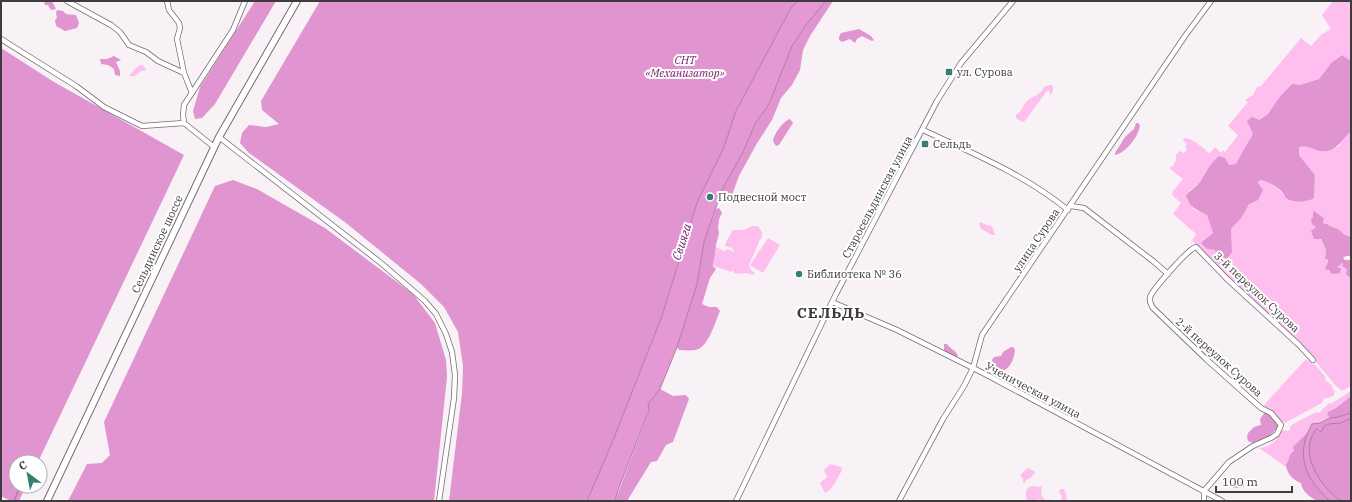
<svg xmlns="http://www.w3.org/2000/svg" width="1352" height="502" font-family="'IBM Plex Serif',serif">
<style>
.green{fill:#febfef}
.forest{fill:#e094d0}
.water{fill:#e498d4;stroke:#b27ca7}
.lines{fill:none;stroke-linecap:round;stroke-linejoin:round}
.stream{stroke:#b27ca7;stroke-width:1.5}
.minor-casing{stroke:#726d71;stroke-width:6}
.secondary-casing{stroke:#726d71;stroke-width:8}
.minor{stroke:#fff;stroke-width:4.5}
.secondary{stroke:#fff;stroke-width:6}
.poi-dot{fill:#377d75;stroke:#fff;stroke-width:1.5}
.labels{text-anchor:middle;stroke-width:4;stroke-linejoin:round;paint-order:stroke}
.park-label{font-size:11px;font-style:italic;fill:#701663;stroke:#fff}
.poi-label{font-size:11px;fill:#3e3b3d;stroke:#fff;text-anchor:start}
.street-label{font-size:11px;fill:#3e3b3d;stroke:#fff}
.water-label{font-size:12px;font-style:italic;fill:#66095b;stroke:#fff}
.district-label{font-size:15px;font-weight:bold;letter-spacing:1px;fill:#3e393d;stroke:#fff}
</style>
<rect width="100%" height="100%" fill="#f8f2f6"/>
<!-- green -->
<path class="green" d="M1333 1H1351V61L1341 55 1332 62 1319 79 1300 85 1278 99 1268 114 1259 120 1253 134 1244 149 1236 164 1229 165 1206 171 1199 183 1189 191 1193 209 1207 215 1213 233 1209 237 1204 239 1207 249 1232 252 1231 229 1242 217 1260 180C1271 183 1279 188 1286 198H1314L1315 175 1299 155V147L1307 145 1316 150 1338 147 1349 133 1351 134V237L1345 235 1338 229 1325 224 1323 223 1324 218 1314 211 1316 227 1315 229 1326 250 1325 257 1328 262 1338 268 1341 263 1343 264 1342 266 1344 269 1346 268 1348 277 1351 279V386L1342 391 1335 385 1308 352 1247 296 1192 240 1196 234 1173 214 1181 203 1172 195 1173 191 1183 179 1170 169 1171 166H1173L1176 160V154H1177L1179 151 1184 153 1187 150 1185 146 1187 144 1183 140 1184 138C1192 138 1201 146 1209 153H1210L1215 147 1221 153 1223 150 1225 152 1238 135 1228 126 1248 102 1245 100 1253 95 1257 87 1261 86 1301 38 1311 46 1322 34 1331 29 1322 15Z
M140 65H143L146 70 141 71 135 76H129L136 68Z
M1049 85H1052C1054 90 1053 93 1050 95L1049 90 1046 92 1025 121 1022 122 1016 118V115C1023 110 1022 107 1026 102 1033 95 1039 97 1044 87Z
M981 222 986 225 992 226 995 235H992L981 229 979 223Z
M752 226H758L762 232V237L760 240 749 265 751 270 755 273 753 275 746 273 739 274 734 273 733 270 731 272 714 266 713 253 715 247 725 251 727 249 735 252 732 248 725 246 726 242 733 230H744Z
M768 238 780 245 763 273 750 265Z
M1306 359 1315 365 1325 376 1326 381 1332 385 1333 390 1335 391C1335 397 1329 398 1324 398L1322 403 1285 423C1277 419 1273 410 1265 407L1264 405Z
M1351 391V396L1336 408 1328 412 1327 415 1330 418 1309 427V430L1304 438 1296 444 1294 451 1286 467 1259 448 1268 446 1277 439V435L1283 430 1287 431 1290 430V427L1293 424 1316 412 1319 413 1329 403 1331 404C1338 399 1344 395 1351 391Z
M830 464 841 467 842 470C838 477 833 490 825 493L820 483 827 477 824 470Z
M1028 468 1034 471 1035 474 1032 475 1031 478 1026 480 1025 483H1023V479L1020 475Z
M1032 486 1038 487 1042 486 1041 495 1046 501 1049 499 1051 501H1042L1040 499 1035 501H1028L1026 498V490L1029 487Z
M1060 489H1064L1067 498 1064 501H1061L1062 496 1059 493Z"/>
<!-- forest -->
<path class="forest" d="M44 1H52L56 9 51 10 48 5H45Z
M255 1H276L215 104 202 118 195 119 193 111 200 87Z
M320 1H798L791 8 736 111 724 147 697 203 662 316 612 443 587 501H449L462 393 463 366 458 332 444 307 421 284 346 223 249 153 240 143 242 133 249 125 266 127 279 124 262 110 261 101Z
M826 1H833L810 36 803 50 800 70 792 85 781 98 772 120 756 145 739 176 732 195 726 199 722 197V190L743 152 755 124 769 104 792 46 806 25Z
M57 10 63 11C66 16 71 14 76 15L79 23 77 28 65 31 56 26 55 20 57 18 56 13Z
M859 29 871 36 874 40 872 41 862 36 857 39 855 43 850 39 842 42 839 40V37L841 33Z
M1 48 54 82 184 155 38 462H16V486H26L19 501H10L1 496Z
M1342 55 1351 61V134L1349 133C1339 145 1331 156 1314 149 1308 147 1306 145 1299 147V155L1315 175 1314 198C1308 202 1292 203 1286 198 1284 196 1284 194 1282 192 1277 186 1268 182 1260 180L1258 183 1263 190 1258 200 1249 204 1242 217 1231 229 1232 252 1226 260 1217 255 1215 250 1207 249 1201 243C1204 239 1209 237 1213 233L1207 215C1195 209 1191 208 1186 196 1190 190 1196 187 1200 182 1206 172 1210 164 1219 156L1225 158 1229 165 1236 164 1244 149 1253 134 1247 121 1252 117 1259 120 1268 114 1278 99 1292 84 1300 85 1319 79 1332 62Z
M114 56 121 60 116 62 120 71V76L115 75 114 69 108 65 101 64 100 59H107Z
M790 119 793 123 779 145 776 146 773 141C774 134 783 121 790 119Z
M1136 123H1138L1140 125C1139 136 1126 153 1115 155V153L1125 137 1134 129Z
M233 180 257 189 325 228 413 294 435 323 446 360 447 377 434 501H68L87 464 102 463 110 455 104 422 215 186Z
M719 208 722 213 719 219 718 228 719 233 716 245 713 266 716 269 710 278 702 304 709 307H717L720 311C715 322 708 349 695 350 690 351 684 350 679 350L677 347 697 284 704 242 716 209Z
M1314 211 1324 218 1323 223 1325 224H1327L1330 226 1338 229 1345 235 1351 237V256H1346L1343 258 1345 260H1351V279L1346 274 1347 270 1342 266 1343 264 1342 263 1338 267V268H1341L1340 273 1334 274 1330 273V270H1327L1325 269 1328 262V260L1325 259 1326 250 1321 239H1314L1311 231 1316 227 1312 224 1311 220 1313 217V212Z
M944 344H947C950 349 957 351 958 356L954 357 944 351Z
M1011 347H1013L1015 350C1014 359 1010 370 1000 372L993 363 992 360 994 357 1001 356 1003 352Z
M660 389 673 396 686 395 689 399 673 442 666 445 657 461 651 462 627 501H615L649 411 648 404Z
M1351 396V501H1318C1310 498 1302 491 1301 483 1293 480 1287 474 1286 465 1290 460 1288 454 1294 451L1293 447C1297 442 1303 438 1307 433L1313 434 1315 430 1318 429 1319 432 1322 431 1323 427 1328 424H1333L1334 417 1330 418 1327 415 1328 412 1336 408Z
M1265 412 1269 413 1278 423V428L1271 434 1268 439 1255 444 1248 441 1247 437 1248 433 1254 427 1261 425 1260 419Z
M1237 480 1244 485V487L1233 488 1232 484Z"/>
<!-- water -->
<path class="water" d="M798 1H826L806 25 792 46 769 104 755 124 743 152 722 190 704 242 697 284 677 347 660 389 648 404 649 411 647 415 618 490 615 501H587L612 443 662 316 697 203 724 147 736 111 791 8Z
M1351 413V418L1341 423 1328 424 1323 427 1322 431 1320 432 1318 429 1315 430C1313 434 1311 438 1310 442 1305 463 1324 490 1341 501H1330C1309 483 1296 459 1308 432 1310 429 1310 426 1312 424L1320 423 1330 418 1338 417Z"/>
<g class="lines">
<!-- stream -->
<path class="stream" d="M14 501 20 486"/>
<defs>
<path id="minor" d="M67 1 111 25 120 32 129 45 146 52 158 61 184 73 192 93
M167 1 169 10 179 23 180 28 177 39 184 73
M1 39 76 86 104 107 142 126 184 123
M923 130C973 153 1025 175 1068 210
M219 137 381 263 425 301 436 314 446 334 452 352 455 375 454 398 439 501
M214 147 184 123 183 115 184 105 233 30 245 1
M1071 206 1084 208 1153 261 1168 274
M832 302 897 330 987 375 1222 501
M736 501 836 294 937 101 961 63 1013 1
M899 501 943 419 964 386 973 368 982 335 1185 36 1211 1
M1204 501V491L1229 462 1253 446 1271 438 1277 434 1281 425 1271 413 1261 408 1206 359 1153 308C1151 305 1149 302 1150 297 1154 288 1188 249 1196 247L1227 279 1298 344 1313 360"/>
<path id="secondary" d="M47 501 219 137 297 1"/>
</defs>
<!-- minor casing -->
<use href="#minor" class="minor-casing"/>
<!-- secondary casing -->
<use href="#secondary" class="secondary-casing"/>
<!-- minor -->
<use href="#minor" class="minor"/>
<!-- secondary -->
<use href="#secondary" class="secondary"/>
</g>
<!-- markers -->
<g class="poi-dot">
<rect x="945" y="68" width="8" height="8" rx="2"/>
<rect x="921" y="140" width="8" height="8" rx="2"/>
<circle cx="710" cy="197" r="4"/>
<circle cx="799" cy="274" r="4"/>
</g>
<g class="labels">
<!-- park labels -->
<g class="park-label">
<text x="685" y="64">СНТ<tspan x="685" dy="13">«Механизатор»</tspan></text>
</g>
<!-- poi labels -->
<g class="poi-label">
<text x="957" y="76">ул. Сурова</text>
<text x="933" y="148">Сельдь</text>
<text x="718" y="201">Подвесной мост</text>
<text x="807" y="278">Библиотека № 36</text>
</g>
<!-- street labels -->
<g class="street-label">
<text transform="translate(877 197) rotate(-62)" y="4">Старосельдинская улица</text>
<text transform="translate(1036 240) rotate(-56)" y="4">улица Сурова</text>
<text transform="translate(157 244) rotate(-65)" y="4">Сельдинское шоссе</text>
<text transform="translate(1257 292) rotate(43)" y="4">3-й переулок Сурова</text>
<text transform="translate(1219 357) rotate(42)" y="4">2-й переулок Сурова</text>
<text transform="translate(1033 390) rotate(28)" y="4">Ученическая улица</text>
</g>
<!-- water labels -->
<g class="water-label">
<text transform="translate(682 242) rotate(-72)" y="4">Свияга</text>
</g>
<!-- district labels -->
<g class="district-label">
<text x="831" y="318">СЕЛЬДЬ</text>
</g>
</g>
<!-- border -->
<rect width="1352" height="502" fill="none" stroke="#3e3b3d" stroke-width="4"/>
<!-- north arrow -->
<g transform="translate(28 474) rotate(328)"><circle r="19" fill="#ffffff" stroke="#b2b1b1"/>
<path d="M0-3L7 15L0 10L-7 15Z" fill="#377d75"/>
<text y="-6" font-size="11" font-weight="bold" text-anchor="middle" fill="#3e3b3d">С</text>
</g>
<!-- scale -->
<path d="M1216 486v6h76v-6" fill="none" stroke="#3e3b3d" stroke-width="2"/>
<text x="1222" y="486" font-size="12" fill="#3e3b3d" stroke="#ffffff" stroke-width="3" paint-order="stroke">100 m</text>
</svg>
